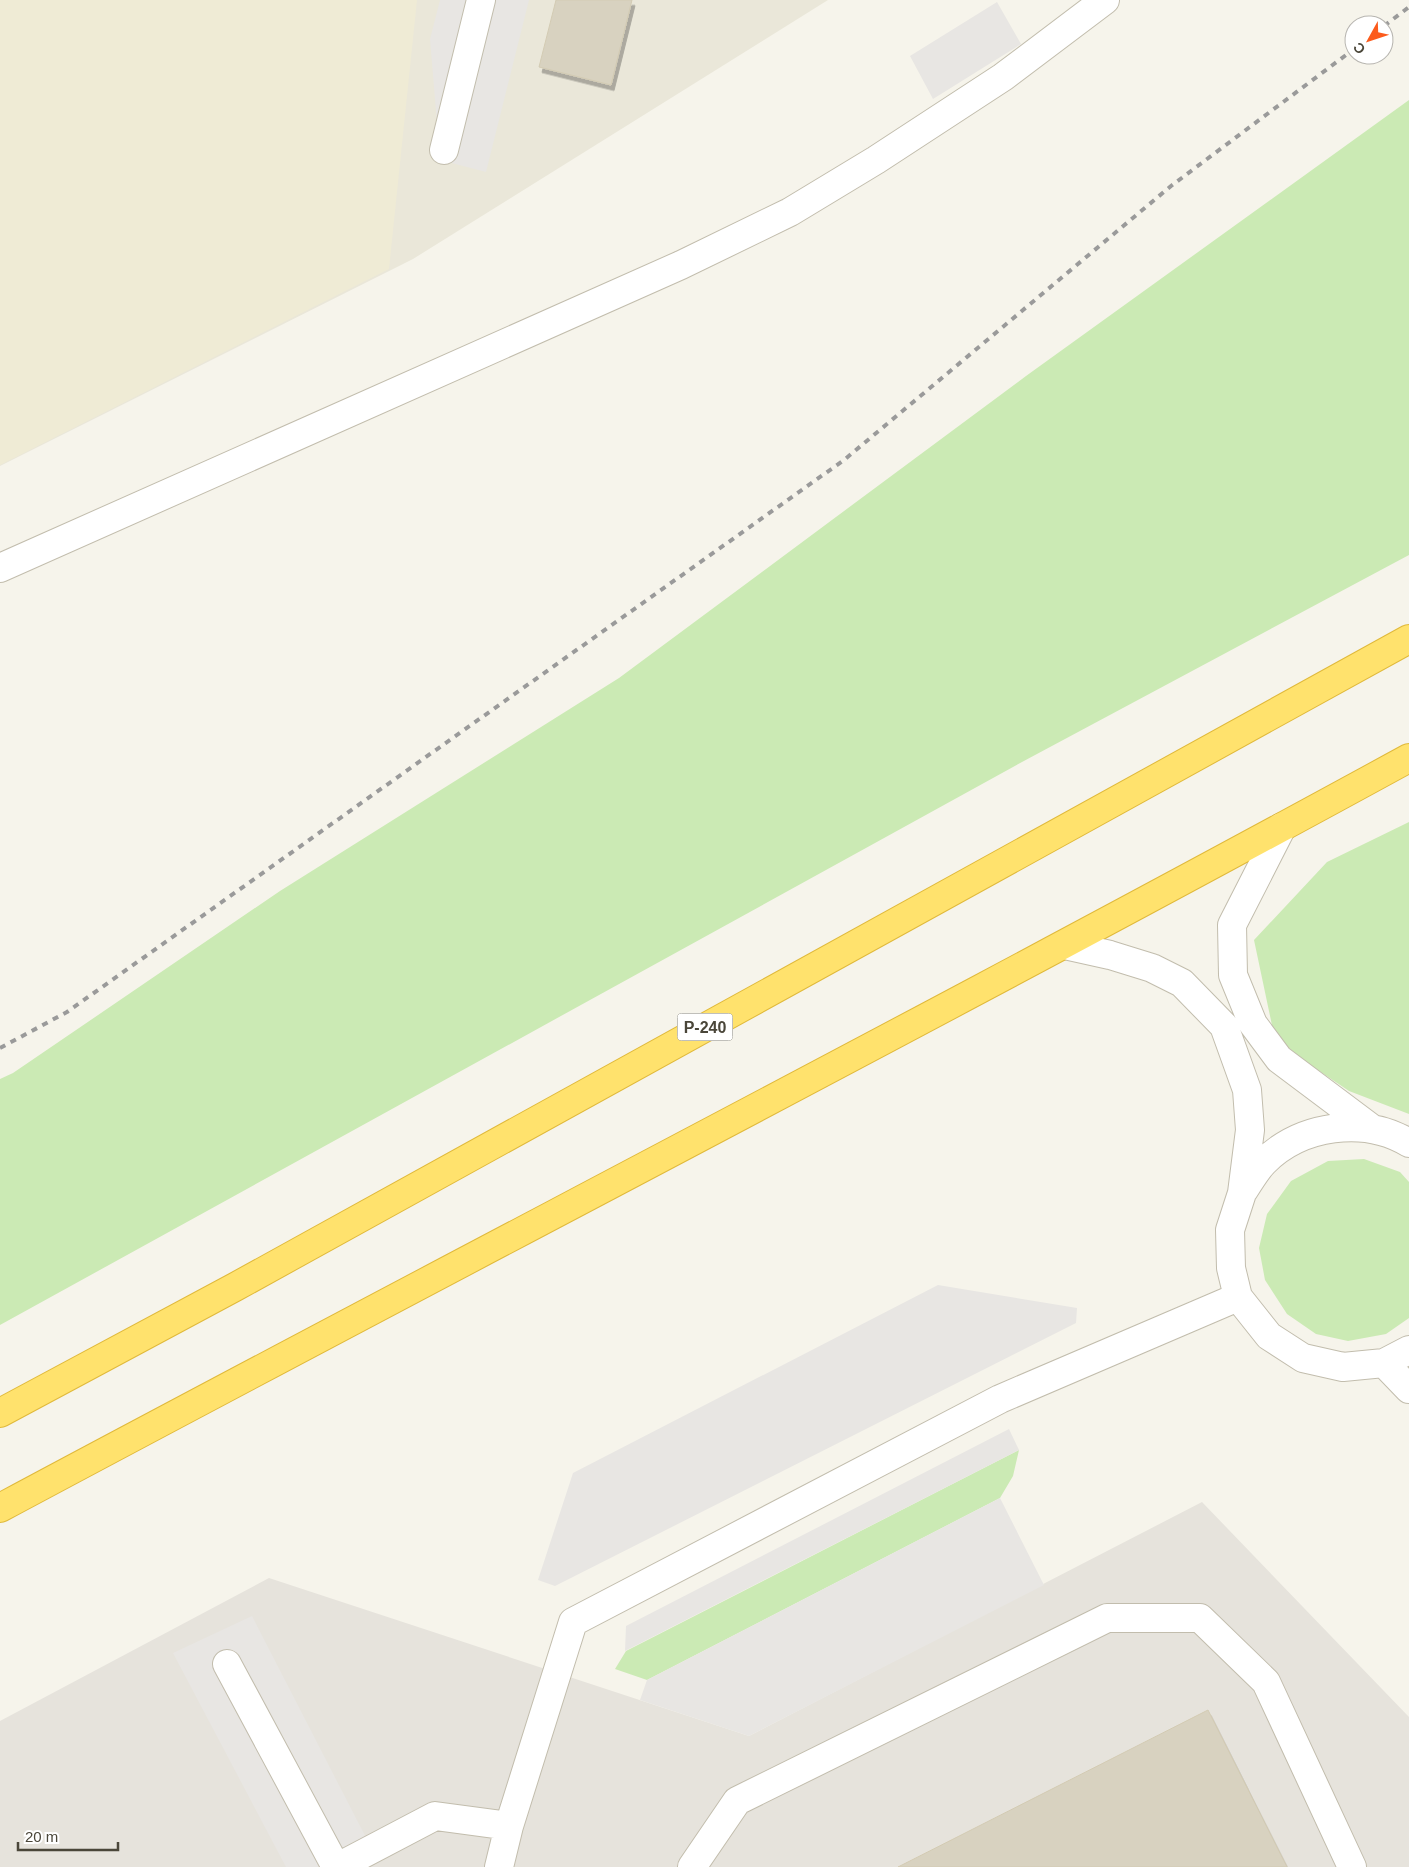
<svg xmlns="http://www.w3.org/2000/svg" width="1409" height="1867" font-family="Helvetica,sans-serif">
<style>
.residential{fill:#eae7d9}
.industrial{fill:#e6e3dc}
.education{fill:#efebd5}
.green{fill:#cbeab4}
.parking{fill:#e8e6e3}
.building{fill:#d8d2c0;stroke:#d3cbb3;filter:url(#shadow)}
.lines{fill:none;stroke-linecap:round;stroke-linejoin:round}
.minor-casing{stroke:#c2bdad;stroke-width:30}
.highway-casing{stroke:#e0b93b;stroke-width:30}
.minor{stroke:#fff;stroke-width:28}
.highway{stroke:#ffe26d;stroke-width:28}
.rail{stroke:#9a9a9a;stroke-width:4;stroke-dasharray:6 6;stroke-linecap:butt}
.labels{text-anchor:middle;stroke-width:4.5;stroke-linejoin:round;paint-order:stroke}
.shield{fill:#fff;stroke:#807e74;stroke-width:1}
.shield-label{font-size:16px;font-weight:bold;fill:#4a4639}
</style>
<defs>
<filter id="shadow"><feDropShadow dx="3" dy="5.5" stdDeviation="0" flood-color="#0004"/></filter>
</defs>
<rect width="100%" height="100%" fill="#f6f4eb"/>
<!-- residential -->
<path class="residential" d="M0 0H828L413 259 0 466Z"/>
<!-- industrial -->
<path class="industrial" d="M1202 1502 1409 1717V1867H0V1721L269 1578 749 1736Z"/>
<!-- education -->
<path class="education" d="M0 0H417L389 269 0 465Z"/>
<!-- green -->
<path class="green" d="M1409 100V555L1022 762 0 1325V1079L13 1073 280 891 619 678 1026 376Z
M1409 822V1114L1349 1091 1294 1054 1273 1030 1254 940 1327 862Z
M1364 1159 1400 1172 1409 1182V1318L1386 1334 1348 1341 1316 1334 1287 1314 1265 1280 1259 1248 1267 1214 1291 1181 1328 1161Z
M1019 1450 1013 1476 1000 1498 647 1680 615 1669 626 1651Z"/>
<!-- parking -->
<path class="parking" d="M440 0H529L486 172 440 160 430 39Z
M997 2 1021 44 933 99 910 56Z
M938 1285 1077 1308 1076 1323 555 1586 538 1580 573 1473Z
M1009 1429 1019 1450 625 1651 626 1626Z
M1000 1498 1044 1585 749 1736 640 1700 647 1680Z
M252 1616 378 1861 367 1867H286L173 1653Z"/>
<!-- building -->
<path class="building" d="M556 0H632L611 85 539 67Z
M1208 1710 1287 1867H898Z"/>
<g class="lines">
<defs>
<path id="minor" d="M444 150 481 0
M0 568 681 265 790 212 876 160 1003 77 1105 0
M1282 827 1232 925 1233 975 1253 1024 1279 1059 1371 1128
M1065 945 1110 955 1152 968 1182 983 1224 1026 1247 1090 1250 1130 1242 1193 1230 1230 1231 1268 1238 1297 1269 1336 1303 1358 1343 1367 1384 1363 1409 1350
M1244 1190C1250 1181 1256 1170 1264 1162 1301 1125 1364 1116 1409 1143
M1384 1363 1409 1389
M227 1664 336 1867
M338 1867 435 1816 509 1826
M499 1867 509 1826 573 1622 1000 1399 1238 1297
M692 1867 737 1801 1107 1618H1200L1266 1682 1352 1867"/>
<path id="highway" d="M0 1413 235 1287 1409 639
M0 1508C469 1257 942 1013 1409 758"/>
</defs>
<!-- minor casing -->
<use href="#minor" class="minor-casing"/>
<!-- highway casing -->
<use href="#highway" class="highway-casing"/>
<!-- minor -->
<use href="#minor" class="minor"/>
<!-- highway -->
<use href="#highway" class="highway"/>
<!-- rail -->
<path class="rail" d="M1384 26 1409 7
M0 1048 67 1012 844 460 1171 186 1354 49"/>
</g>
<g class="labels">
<!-- shield labels -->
<rect class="shield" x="677.5" y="1013.5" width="55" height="27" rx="4"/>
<g class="shield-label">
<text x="705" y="1033">Р-240</text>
</g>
</g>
<!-- north arrow -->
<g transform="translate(1369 40) rotate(230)"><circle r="24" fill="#ffffff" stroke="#b7b5b0"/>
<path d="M0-4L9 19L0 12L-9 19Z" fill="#fc5b1c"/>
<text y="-8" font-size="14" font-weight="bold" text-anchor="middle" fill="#4a4639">С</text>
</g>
<!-- scale -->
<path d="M18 1842v8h100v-8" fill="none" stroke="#4a4639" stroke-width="2.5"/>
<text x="25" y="1842" font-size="15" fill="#4a4639" stroke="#ffffff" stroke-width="4" paint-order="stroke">20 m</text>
</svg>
